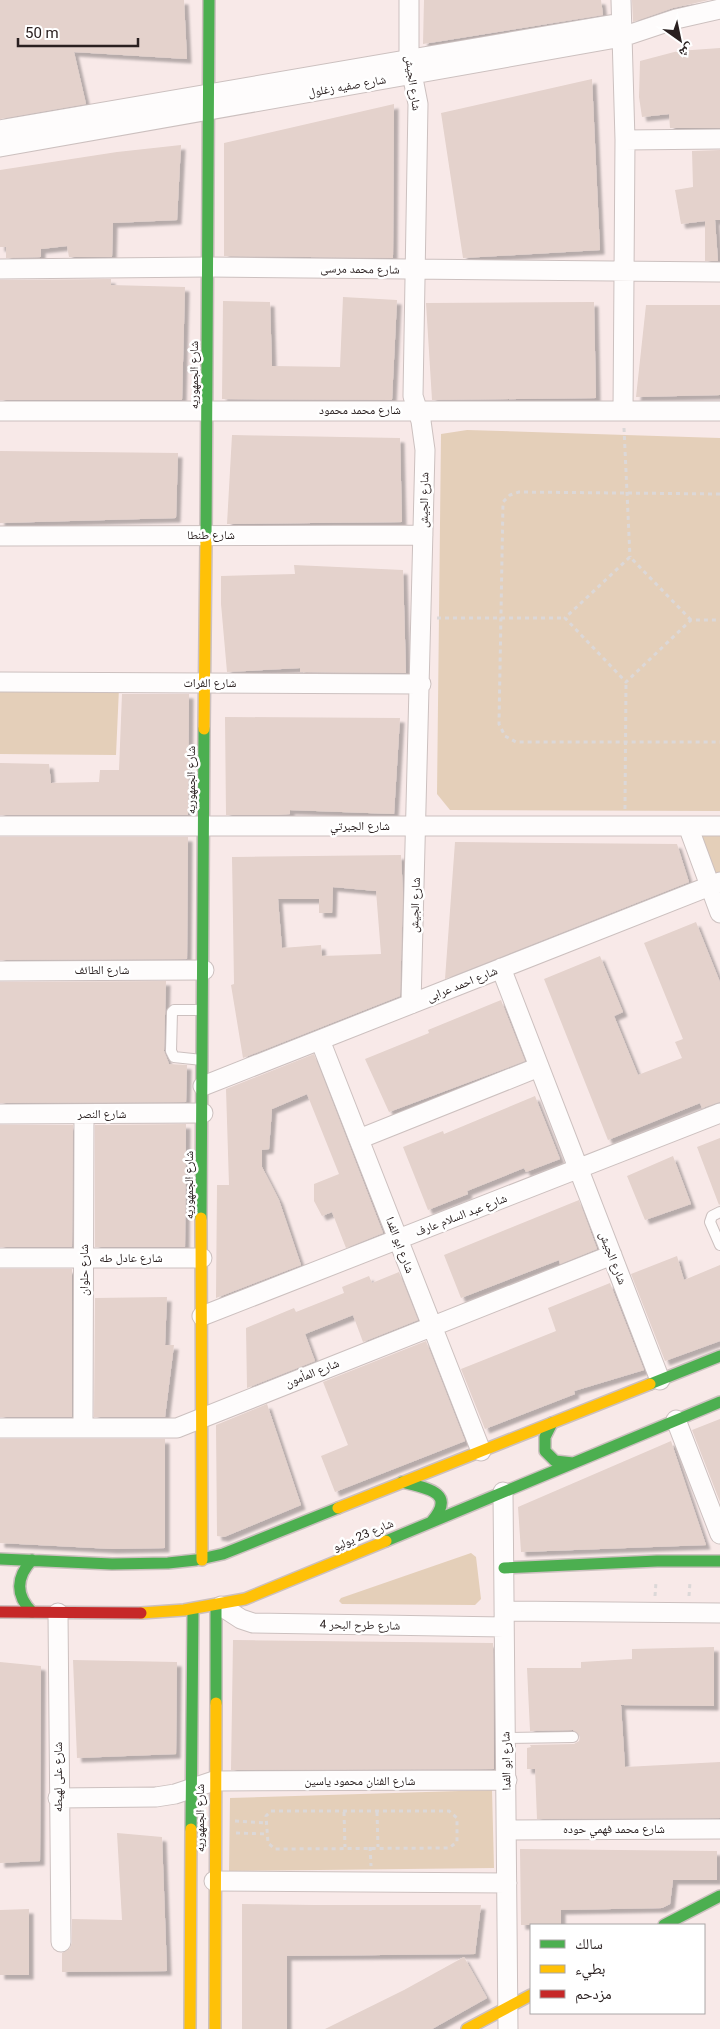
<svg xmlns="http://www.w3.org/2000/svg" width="720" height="2029" font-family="Roboto,'Noto Naskh Arabic',sans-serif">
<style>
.green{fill:#e4cfb9}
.building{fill:#e4d2cc;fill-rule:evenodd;filter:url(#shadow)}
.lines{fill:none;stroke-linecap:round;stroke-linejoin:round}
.lane-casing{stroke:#ccc0bf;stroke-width:12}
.street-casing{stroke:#ccc0bf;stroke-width:21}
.fast-casing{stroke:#ccc0bf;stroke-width:14}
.slow-casing{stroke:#ccc0bf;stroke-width:14}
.jam-casing{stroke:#ccc0bf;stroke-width:14}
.path{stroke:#dcd8d8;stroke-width:3;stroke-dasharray:4 4;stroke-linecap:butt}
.lane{stroke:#fefcfc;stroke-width:10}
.street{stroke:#fefcfc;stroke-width:19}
.fast{stroke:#4caf50;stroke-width:11}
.slow{stroke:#ffc107;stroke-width:11}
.jam{stroke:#c62828;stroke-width:11}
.labels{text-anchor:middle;stroke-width:5;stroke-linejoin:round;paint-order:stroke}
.street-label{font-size:12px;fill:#2a2020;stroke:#fff}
</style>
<defs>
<filter id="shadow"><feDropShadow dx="4.5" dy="4.5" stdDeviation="1" flood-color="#0004"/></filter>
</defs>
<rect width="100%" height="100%" fill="#f8e9e8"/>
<!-- green -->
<path class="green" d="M467 430 720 438V811L450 810 437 794 441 434Z
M0 688H119L116 755 0 754Z
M694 829 720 830V876L712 879Z
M471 1553 476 1557 481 1599 475 1605 342 1604 339 1601 341 1598Z
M492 1790 494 1868 229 1871 230 1798Z"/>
<!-- building -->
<path class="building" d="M0 0H184L187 59 74 52 86 104 0 119Z
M424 0H601L603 15 423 44Z
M632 0H709L673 8 633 22Z
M720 48V128H670L669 114 642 117 639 97 640 61 678 51Z
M592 79 600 250 463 258 441 113Z
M394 104 393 258 224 256V143Z
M181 145 177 220 113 223 112 257H69L67 246 41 249V257L6 258V247H0V170L117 152Z
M720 150V220H715L718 261H705V221L681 224 675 190 693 187 692 151Z
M111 279V285L185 287 182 400H0V280Z
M343 297 397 300 392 400 222 399 223 301 270 302 272 366 340 367Z
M594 302 596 398 432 400 426 303Z
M646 305H720V395L636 397Z
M232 435 400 438 402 522 227 524Z
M0 451 178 453 176 518 0 523Z
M294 565 403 570 406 673 300 672V668L227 672 221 604V576L295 574Z
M122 694H189L188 815H0V763L49 764 51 783 99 782 100 770H119Z
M225 717 400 718 394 814 290 810V814L279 815H226Z
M0 837H188L187 959 0 960Z
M455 842 677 844 689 882 445 979Z
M401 855 403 893 400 996 243 1058 231 985 234 984 232 857ZM333 887 376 891 381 954 322 956 321 945 282 948 278 899H319V913H332Z
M696 922 720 982V1102L702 1108 700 1103 608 1140 544 979 600 956 623 1012 614 1016 638 1075 682 1058 675 1042 683 1039 644 943Z
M166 981 164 1051 169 1064 187 1065 186 1102 0 1103V982Z
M501 1000 525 1061 389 1112 365 1059 429 1033 428 1030Z
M314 1054 383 1233 346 1248 332 1212 322 1216 314 1201V1184L339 1174 307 1094 272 1109 269 1149 262 1150V1167L279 1200 301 1265 216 1298 217 1185H229L226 1089Z
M535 1096 560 1159 526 1172 524 1168 467 1191 468 1194 428 1210 403 1147 443 1131 444 1134Z
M186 1124 185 1247H95V1125Z
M0 1125H73L72 1247H0Z
M720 1138V1204L719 1205 697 1147Z
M673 1156 691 1204 645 1220 627 1176Z
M579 1200 597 1249 560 1264 559 1260 461 1298 444 1255Z
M677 1256 684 1280 720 1265V1341L665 1361 631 1274Z
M0 1269H72V1417H0Z
M399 1272 418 1320 363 1342 353 1315 305 1334 315 1361 247 1388 246 1328 294 1308 296 1312 344 1293 342 1287 369 1276 372 1283Z
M610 1283 644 1370 574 1391 575 1394 485 1429 461 1369 556 1331 548 1308Z
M167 1297 165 1345H174L165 1417H94L95 1298Z
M426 1341 465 1441 335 1492 321 1456 348 1445 323 1382Z
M267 1404 301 1505 224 1537 217 1536 216 1425Z
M720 1419V1502L692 1430Z
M0 1439H165V1548L113 1549 0 1543Z
M671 1441 706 1545 521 1552 518 1507Z
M233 1640 493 1643 494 1769 231 1770Z
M714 1647V1706L621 1705 625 1767 720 1762V1818L537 1819 535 1769H527V1748L531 1747 530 1745 574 1744 579 1741 580 1736 573 1730 530 1731 527 1668H581V1662L632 1659V1649Z
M73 1660 177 1662 176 1754 77 1758Z
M0 1662 41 1666 40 1861 0 1863Z
M117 1833 162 1837 167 1971 62 1972V1953L70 1948 72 1942V1919L122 1920Z
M520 1849 717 1851V1880H673L670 1904 662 1908 561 1910V1925H521Z
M242 1904 314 1905H481L475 1954 287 1956V2029H242Z
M29 1909V1975H0V1910Z
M464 1957 487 1998 432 2029H325L404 1990Z"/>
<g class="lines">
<defs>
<path id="lane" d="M201 1010H174L172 1012 171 1051 174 1057 202 1060
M720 1212 712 1216 710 1222 720 1245
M506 1738 573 1737"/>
<path id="street" d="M409 0V58L418 104 413 396 421 421 425 450 411 1004
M621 0 625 140 623 411
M0 130 621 23
M625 140 720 139
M0 147 622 37 676 19 720 9
M0 269 208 267 720 272
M0 411H720
M0 536 423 535
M0 682 421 684
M0 826H720
M688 826 720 913
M501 968 660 1380
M0 971 204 970
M320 1040 481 1451
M203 1086 720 882
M0 1114 203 1113
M359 1139 539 1067
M0 1258H202
M202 1316 720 1113
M676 1420 720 1534
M83 1427 84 1114
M0 1428H177L612 1255
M503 1492 508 2029
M221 1606 241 1619 253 1623 504 1627
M504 1611 720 1613
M58 1613 61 1942
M58 1798 156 1797 175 1794 214 1781 507 1780
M507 1830 720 1829
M214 1881 507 1883"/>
<path id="fast" d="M206 541 209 0
M201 1218 204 729
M650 1384 720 1356
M552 1423 545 1437V1451L555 1461 573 1463
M402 1482C426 1488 457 1492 432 1521
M386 1541 720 1402
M0 1559 112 1564 168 1563 196 1560 223 1554 338 1508
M32 1560C16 1577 15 1595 32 1612
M504 1568 657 1561H720
M216 1703V1607
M191 1829 193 1611
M664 1925 720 1896"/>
<path id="slow" d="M204 729 206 541
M201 1218 202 1560
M338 1508 650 1384
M141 1613 184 1610 245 1599 386 1541
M190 2029 191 1829
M215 2029 216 1703
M467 2029 531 1995"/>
<path id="jam" d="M0 1612 141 1613"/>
</defs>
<!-- lane casing -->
<use href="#lane" class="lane-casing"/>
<!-- street casing -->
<use href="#street" class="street-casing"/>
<!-- fast casing -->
<use href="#fast" class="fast-casing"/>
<!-- slow casing -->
<use href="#slow" class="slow-casing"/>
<!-- jam casing -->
<use href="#jam" class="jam-casing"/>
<!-- path -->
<path class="path" d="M624 428 630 557
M720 494 519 492 510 495 503 502 499 724 505 736 516 742H720
M437 618H565
M691 620 630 557 565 618 626 682 691 620H720
M625 809 626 682
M655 1596 656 1582
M689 1596 690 1582
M271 1811H449L457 1818V1842L449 1848 275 1849 268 1843 266 1816Z
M344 1812 345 1847
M377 1812 378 1847
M235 1821 267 1823
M236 1833 268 1834
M370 1847 371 1866"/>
<!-- lane -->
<use href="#lane" class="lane"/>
<!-- street -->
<use href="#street" class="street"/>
<!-- fast -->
<use href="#fast" class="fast"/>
<!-- slow -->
<use href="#slow" class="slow"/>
<!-- jam -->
<use href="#jam" class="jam"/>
</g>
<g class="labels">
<!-- street labels -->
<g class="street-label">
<text transform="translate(413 83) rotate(82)" y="4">شارع الجيش</text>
<text transform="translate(347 86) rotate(-10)" y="4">شارع صفيه زغلول</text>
<text transform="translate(360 269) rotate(1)" y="4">شارع محمد مرسى</text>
<text transform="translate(194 375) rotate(-90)" y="4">شارع الجمهوريه</text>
<text x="360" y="414">شارع محمد محمود</text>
<text transform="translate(424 500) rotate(-89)" y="4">شارع الجيش</text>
<text x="211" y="539">شارع طنطا</text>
<text x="210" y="687">شارع الفرات</text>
<text transform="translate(191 780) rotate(-90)" y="4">شارع الجمهوريه</text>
<text x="360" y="830">شارع الجبرتي</text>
<text transform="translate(415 905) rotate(-88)" y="4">شارع الجيش</text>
<text x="102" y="974">شارع الطائف</text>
<text transform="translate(462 984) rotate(-22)" y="4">شارع احمد عرابى</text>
<text x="102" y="1118">شارع النصر</text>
<text transform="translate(189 1185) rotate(-90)" y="4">شارع الجمهوريه</text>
<text transform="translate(461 1215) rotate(-21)" y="4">شارع عبد السلام عارف</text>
<text transform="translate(400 1245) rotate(69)" y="4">شارع ابو الفدا</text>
<text x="131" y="1262">شارع عادل طه</text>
<text transform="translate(613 1258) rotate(69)" y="4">شارع الجيش</text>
<text transform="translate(84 1270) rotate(-90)" y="4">شارع حلوان</text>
<text transform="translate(312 1373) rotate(-22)" y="4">شارع المأمون</text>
<text transform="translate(363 1535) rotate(-23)" y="4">شارع 23 يوليو</text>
<text transform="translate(360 1625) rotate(1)" y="4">شارع طرح البحر 4</text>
<text transform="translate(506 1761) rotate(-91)" y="4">شارع ابو الفدا</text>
<text transform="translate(58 1777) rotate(-90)" y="4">شارع على لهيطه</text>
<text x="360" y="1785">شارع الفنان محمود ياسين</text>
<text transform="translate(200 1818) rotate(-90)" y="4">شارع الجمهوريه</text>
<text x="614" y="1833">شارع محمد فهمي حوده</text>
</g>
</g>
<!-- legend -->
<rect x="530" y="1924" width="175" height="90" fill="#ffffff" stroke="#aaa6a6"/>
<rect x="540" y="1940" width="25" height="8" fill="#4caf50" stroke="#aaa6a6"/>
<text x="575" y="1949" font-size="15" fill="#2a2020">سالك</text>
<rect x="540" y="1965" width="25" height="8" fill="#ffc107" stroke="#aaa6a6"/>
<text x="575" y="1974" font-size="15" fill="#2a2020">بطيء</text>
<rect x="540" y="1990" width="25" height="8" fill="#c62828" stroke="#aaa6a6"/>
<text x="575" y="1999" font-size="15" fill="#2a2020">مزدحم</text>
<!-- north arrow -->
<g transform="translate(680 40) rotate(147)" stroke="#ffffff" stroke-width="4" paint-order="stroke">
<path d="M0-4L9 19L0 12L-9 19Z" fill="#2a2020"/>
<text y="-8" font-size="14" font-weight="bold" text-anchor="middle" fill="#2a2020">ش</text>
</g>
<!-- scale -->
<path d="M18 38v8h120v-8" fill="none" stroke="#2a2020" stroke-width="2.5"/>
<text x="25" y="38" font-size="15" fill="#2a2020" stroke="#ffffff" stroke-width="4" paint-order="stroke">50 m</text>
</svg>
